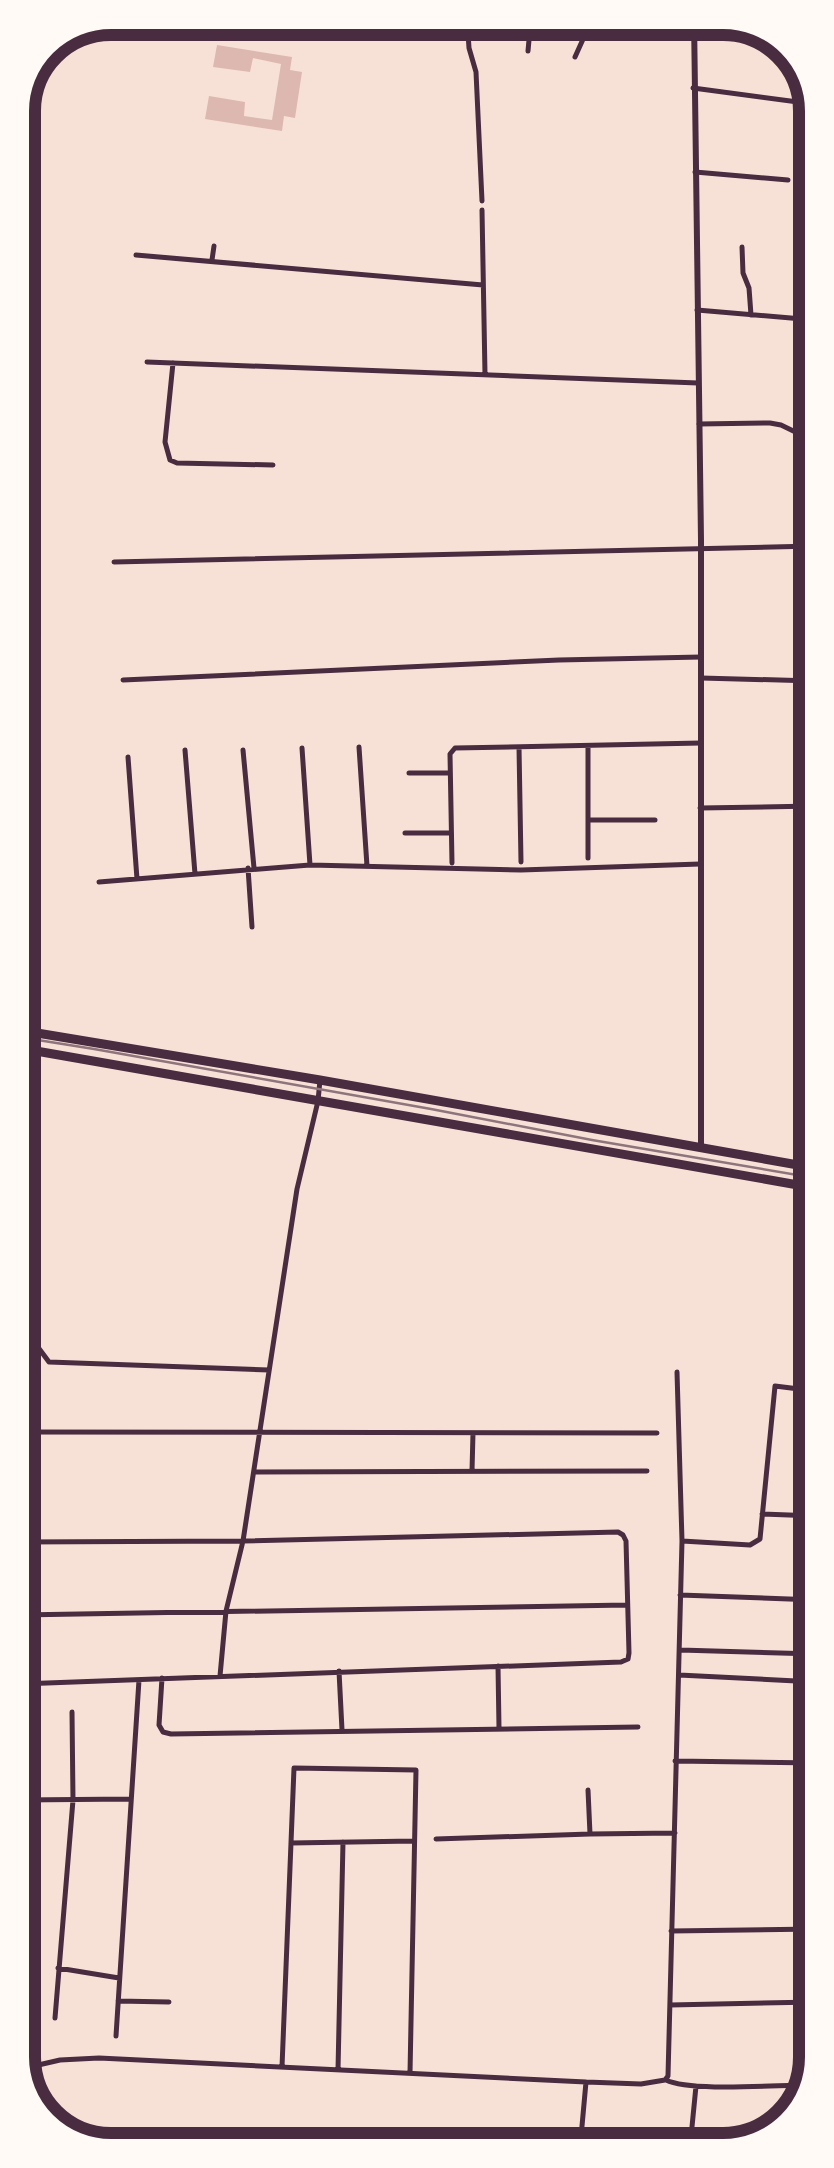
<svg xmlns="http://www.w3.org/2000/svg" width="834" height="2168" font-family="Poppins,sans-serif">
<style>
.water{fill:#dcb8b0}
.lines{fill:none;stroke-linecap:round;stroke-linejoin:round}
.minor{stroke:#4a2c40;stroke-width:5}
.tertiary{stroke:#4a2c40;stroke-width:6}
.trunk{stroke:#4a2c40;stroke-width:9}
.rail{stroke:#8f747c;stroke-width:2.5}
.rim{fill:none;stroke:#4a2c40;stroke-width:12}
</style>
<rect width="100%" height="100%" fill="#f7e1d7"/>
<!-- water -->
<path class="water" d="M217 45 292 57 290 70 302 72 295 118 284 116 282 131 205 119 209 96 245 102 244 116 272 120 281 64 253 58 250 72 213 67Z"/>
<g class="lines">
<!-- minor -->
<path class="minor" d="M467 18 469 48 476 72 482 201
M634 18 694 26
M698 18 755 28
M528 51 531 18
M575 57 584 37 587 18
M693 88 813 104
M799 101 802 70
M695 172 788 180
M482 210 485 374
M742 247 743 273 749 288 751 315
M136 255 483 285
M212 260 214 246
M697 310 814 320
M147 362 698 383
M173 363 165 442 170 460 177 463 273 465
M699 424 770 423 781 425 814 441
M114 562 814 546
M701 678 814 681
M123 680 559 660 701 657
M359 747 367 866
M519 747 521 862
M302 748 310 865
M185 750 195 874
M243 750 254 868
M128 757 137 879
M409 773H450
M700 808 814 806
M588 820H655
M405 833H451
M588 858V746
M452 863 450 754 455 748 701 743
M248 868 252 927
M99 882 310 865 521 870 700 864
M20 1323 49 1362 269 1370
M20 1432 657 1433
M472 1471 473 1433
M255 1472 647 1471
M762 1514 816 1516
M682 1541 750 1545 760 1539 775 1386 815 1391
M20 1542 243 1541 618 1532 623 1535 626 1541 629 1653 628 1659 621 1662 20 1684
M680 1595 816 1600
M20 1615 627 1605
M680 1650 816 1654
M498 1666 499 1728
M339 1671 342 1730
M679 1675 816 1682
M220 1676 226 1611 243 1541 297 1189 318 1101 320 1080
M162 1678 159 1725 163 1732 171 1734 638 1727
M675 1761 816 1763
M588 1790 590 1834
M20 1800 131 1799
M436 1839 590 1834 675 1833
M291 1843 414 1841
M671 1931 816 1929
M58 1968 119 1978
M118 2001 169 2002
M670 2005 816 2002
M55 2018 73 1800 72 1712
M116 2036 139 1680
M282 2067 294 1768 416 1770 410 2073
M21 2069 60 2060 99 2058 586 2082
M338 2070 343 1842
M666 2080C690 2092 776 2085 807 2085
M53 2129 264 2149
M690 2147 696 2086
M580 2148 586 2082 641 2084 665 2080 668 2076 682 1541 677 1372"/>
<!-- tertiary -->
<path class="tertiary" d="M694 18 701 540V1147"/>
<!-- trunk -->
<path class="trunk" d="M19 1030 320 1080 815 1168
M19 1048 815 1188"/>
<!-- rail -->
<path class="rail" d="M19 1037 94 1049 431 1109 592 1140 815 1178"/>
</g>
<!-- crop -->
<path d="M0 0H834V2168H0ZM111 35H723A76 76 0 0 1 799 111V2057A76 76 0 0 1 723 2133H111A76 76 0 0 1 35 2057V111A76 76 0 0 1 111 35Z" fill="#fffaf5" fill-rule="evenodd"/>
<path class="rim" d="M111 35H723A76 76 0 0 1 799 111V2057A76 76 0 0 1 723 2133H111A76 76 0 0 1 35 2057V111A76 76 0 0 1 111 35Z"/>
</svg>
